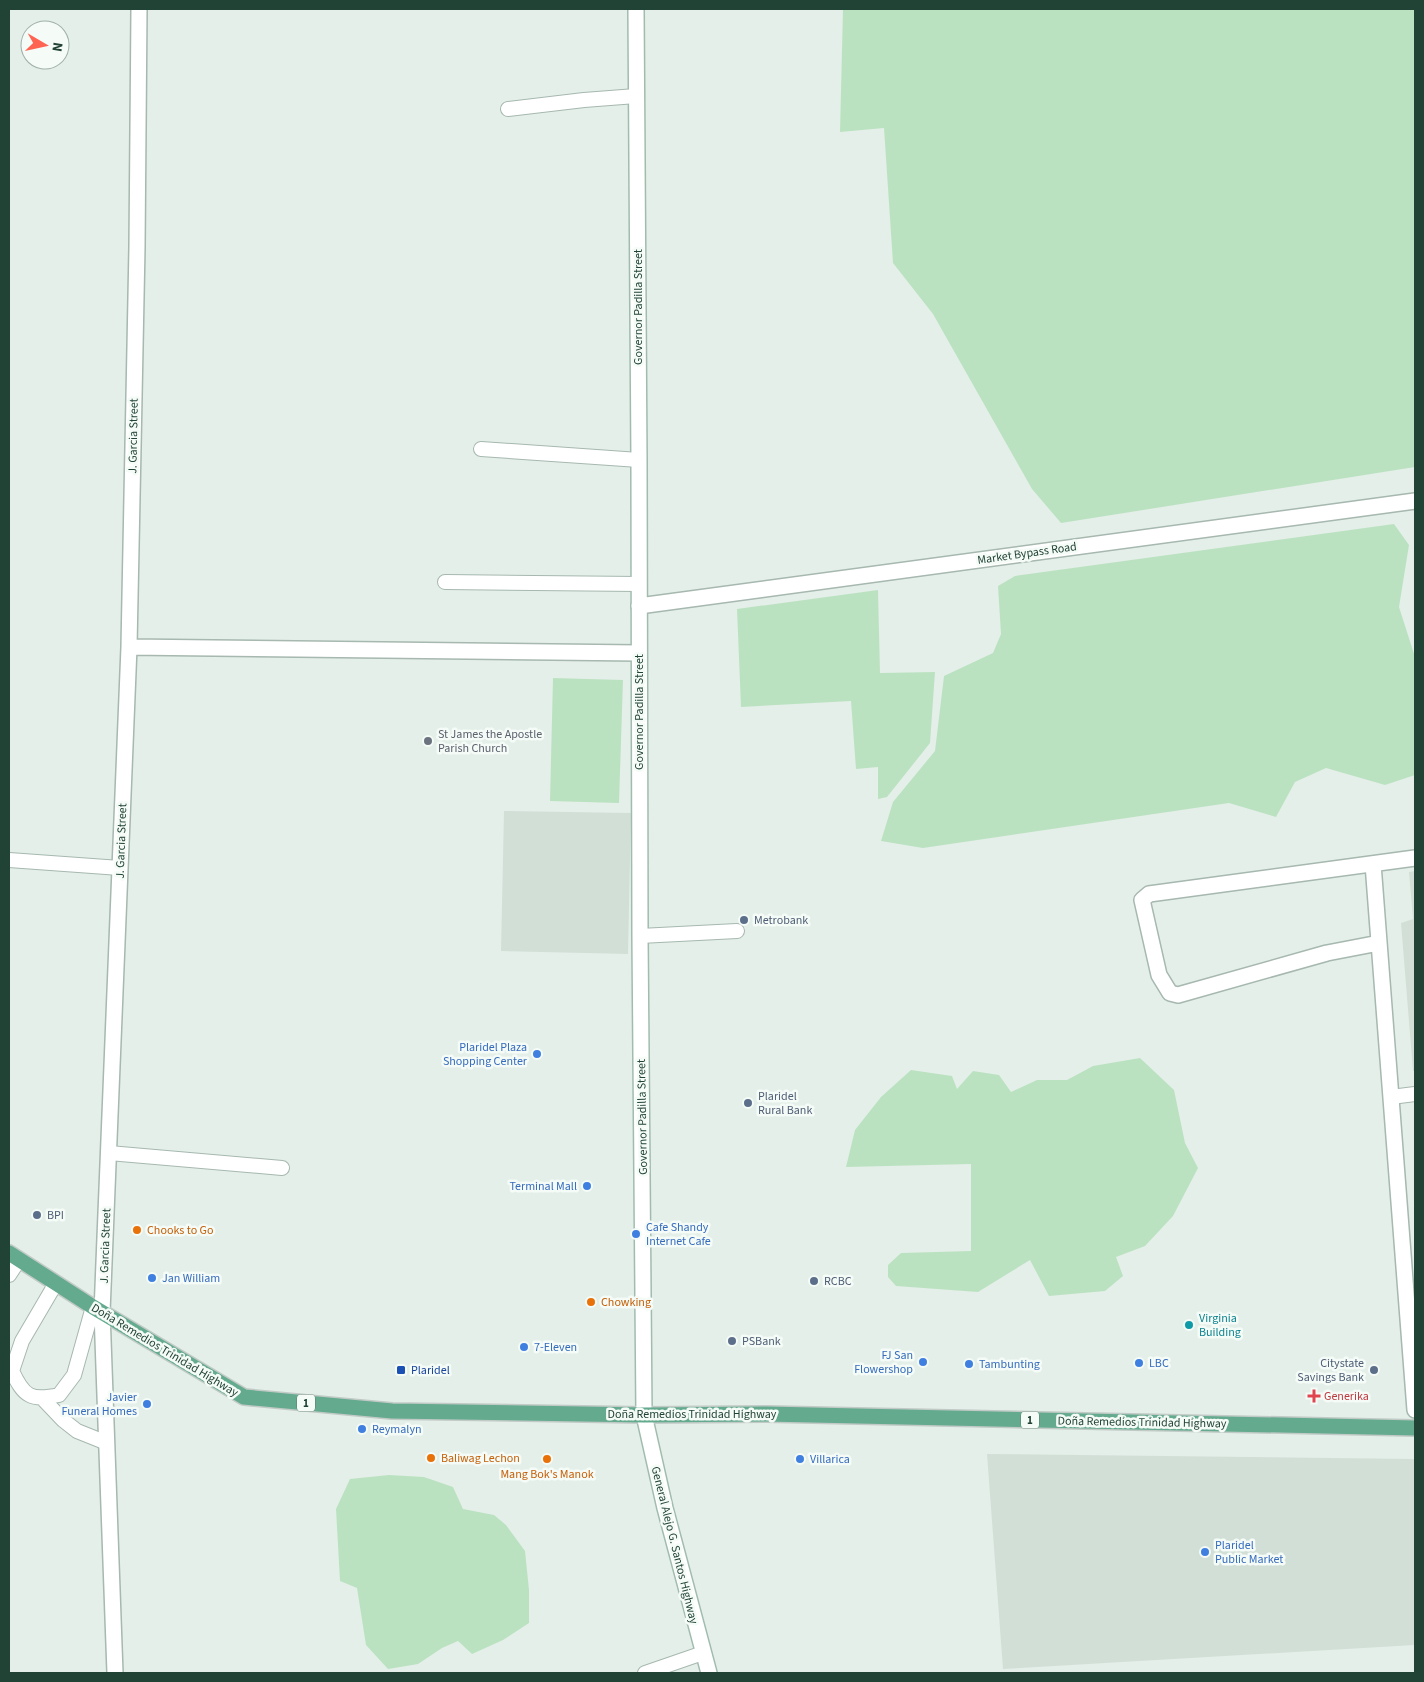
<svg xmlns="http://www.w3.org/2000/svg" width="1424" height="1682" font-family="'Source Sans 3',sans-serif">
<style>
.built{fill:#d2dfd7}
.green{fill:#bbe2c0}
.lines{fill:none;stroke-linecap:round;stroke-linejoin:round}
.lane-casing{stroke:#a6b8af;stroke-width:16}
.street-casing{stroke:#a6b8af;stroke-width:18}
.secondary-casing{stroke:#a1bcaf;stroke-width:18}
.primary-casing{stroke:#c1cac6;stroke-width:18}
.lane{stroke:#fff;stroke-width:14}
.street{stroke:#fff;stroke-width:15}
.secondary{stroke:#fff;stroke-width:15}
.primary{stroke:#63aa8e;stroke-width:15}
.worship-dot{fill:#6b7280;stroke:#f5fbf7;stroke-width:2}
.service-dot{fill:#5c6f8a;stroke:#f5fbf7;stroke-width:2}
.shop-dot{fill:#3f7fe0;stroke:#f5fbf7;stroke-width:2}
.food-dot{fill:#e8710a;stroke:#f5fbf7;stroke-width:2}
.culture-dot{fill:#0f9aa8;stroke:#f5fbf7;stroke-width:2}
.transit-dot{fill:#1a4fb4;stroke:#f5fbf7;stroke-width:2}
.health-dot{fill:#e0444e;stroke:#f5fbf7;stroke-width:2}
.labels{text-anchor:middle;stroke-width:5;stroke-linejoin:round;paint-order:stroke}
.shield{fill:#f5fbf7;stroke:#617a6f;stroke-width:1}
.shield-label{font-size:11px;font-weight:bold;fill:#214335}
.street-label{font-size:12px;fill:#214335;stroke:#f5fbf7}
.worship-label{font-size:12px;fill:#5b616d;stroke:#f5fbf7;text-anchor:start}
.service-label{font-size:12px;fill:#4e5e75;stroke:#f5fbf7;text-anchor:start}
.shop-label{font-size:12px;fill:#366cbe;stroke:#f5fbf7;text-anchor:start}
.food-label{font-size:12px;fill:#c56008;stroke:#f5fbf7;text-anchor:start}
.culture-label{font-size:12px;fill:#0d838f;stroke:#f5fbf7;text-anchor:start}
.transit-label{font-size:12px;fill:#164399;stroke:#f5fbf7;text-anchor:start}
.health-label{font-size:12px;fill:#be3a42;stroke:#f5fbf7;text-anchor:start}
</style>
<rect width="100%" height="100%" fill="#e4efe9"/>
<!-- built -->
<path class="built" d="M504 811 631 813 628 954 501 951Z
M1415 871V1071H1413L1401 923 1413 919 1409 872Z
M987 1454 1415 1459V1645L1003 1669Z"/>
<!-- green -->
<path class="green" d="M843 9H1415V467L1061 523 1032 489 933 314 893 263 884 128 840 132Z
M1394 524 1409 545 1399 607 1415 657V775L1385 785 1326 768 1295 782 1276 817 1229 803 923 848 881 841 893 802 935 751 944 676 993 653 1001 634 998 586 1015 576Z
M878 590 880 673 935 672 930 743 887 797 878 799V767L856 769 851 701 741 707 737 609Z
M553 678 623 680 619 803 550 801Z
M1140 1058 1174 1090 1185 1143 1198 1168 1173 1216 1145 1246 1116 1257 1123 1276 1105 1291 1049 1296 1030 1260 978 1292 896 1286 888 1277V1265L901 1253 971 1251V1164L846 1167 855 1130 881 1097 911 1070 952 1076 957 1089 973 1071 999 1075 1011 1092 1037 1080H1067L1093 1066Z
M389 1475 424 1477 453 1487 463 1509 494 1515 506 1525 525 1551 529 1590V1623L503 1640 472 1654 458 1641 442 1648 418 1664 388 1669 366 1645 357 1588 340 1581 336 1509 350 1479Z"/>
<g class="lines">
<defs>
<path id="lane" d="M508 109 584 100 636 96
M481 449 639 460
M445 582 639 584
M9 860 120 868
M640 936 737 931
M1391 1097 1415 1094
M109 1153 282 1168
M9 1275 19 1260
M56 1283 22 1341 12 1371C24 1397 31 1401 59 1395L74 1375 93 1307
M43 1399 63 1420 77 1431 107 1443
M645 1673 703 1653"/>
<path id="street" d="M639 606 1415 501
M129 647 639 653
M1373 864 1415 1410
M1379 943 1327 953 1178 995 1170 993 1159 975 1142 900 1149 894 1415 858
M115 1673 102 1312 129 647 137 247 139 9"/>
<path id="secondary" d="M636 9 639 460 640 936 644 1415 665 1508 709 1673"/>
<path id="primary" d="M9 1253 93 1307 244 1397 392 1411 644 1415 767 1414 1415 1428"/>
</defs>
<!-- lane casing -->
<use href="#lane" class="lane-casing"/>
<!-- street casing -->
<use href="#street" class="street-casing"/>
<!-- secondary casing -->
<use href="#secondary" class="secondary-casing"/>
<!-- primary casing -->
<use href="#primary" class="primary-casing"/>
<!-- lane -->
<use href="#lane" class="lane"/>
<!-- street -->
<use href="#street" class="street"/>
<!-- secondary -->
<use href="#secondary" class="secondary"/>
<!-- primary -->
<use href="#primary" class="primary"/>
</g>
<!-- markers -->
<circle class="worship-dot" cx="428" cy="741" r="5"/>
<g class="service-dot">
<circle cx="744" cy="920" r="5"/>
<circle cx="748" cy="1103" r="5"/>
<circle cx="37" cy="1215" r="5"/>
<circle cx="814" cy="1281" r="5"/>
<circle cx="732" cy="1341" r="5"/>
<circle cx="1374" cy="1370" r="5"/>
</g>
<g class="shop-dot">
<circle cx="537" cy="1054" r="5"/>
<circle cx="587" cy="1186" r="5"/>
<circle cx="636" cy="1234" r="5"/>
<circle cx="152" cy="1278" r="5"/>
<circle cx="524" cy="1347" r="5"/>
<circle cx="923" cy="1362" r="5"/>
<circle cx="1139" cy="1363" r="5"/>
<circle cx="969" cy="1364" r="5"/>
<circle cx="147" cy="1404" r="5"/>
<circle cx="362" cy="1429" r="5"/>
<circle cx="800" cy="1459" r="5"/>
<circle cx="1205" cy="1552" r="5"/>
</g>
<g class="food-dot">
<circle cx="137" cy="1230" r="5"/>
<circle cx="591" cy="1302" r="5"/>
<circle cx="431" cy="1458" r="5"/>
<circle cx="547" cy="1459" r="5"/>
</g>
<circle class="culture-dot" cx="1189" cy="1325" r="5"/>
<rect class="transit-dot" x="396" y="1365" width="10" height="10" rx="2.5"/>
<path class="health-dot" d="M1311.5 1388.5h5v5h5v5h-5v5h-5v-5h-5v-5h5z"/>
<g class="labels">
<!-- shield labels -->
<g class="shield">
<rect x="297" y="1394.5" width="18" height="17" rx="4"/>
<rect x="1021" y="1411.5" width="18" height="17" rx="4"/>
</g>
<g class="shield-label">
<text x="306" y="1407">1</text>
<text x="1030" y="1424">1</text>
</g>
<!-- street labels -->
<g class="street-label">
<text transform="translate(638 307) rotate(-90)" y="4">Governor Padilla Street</text>
<text transform="translate(133 436) rotate(-89)" y="4">J. Garcia Street</text>
<text transform="translate(1027 553) rotate(-8)" y="4">Market Bypass Road</text>
<text transform="translate(639 712) rotate(-90)" y="4">Governor Padilla Street</text>
<text transform="translate(121 841) rotate(-88)" y="4">J. Garcia Street</text>
<text transform="translate(642 1117) rotate(-91)" y="4">Governor Padilla Street</text>
<text transform="translate(105 1246) rotate(-88)" y="4">J. Garcia Street</text>
<text transform="translate(165 1350) rotate(31)" y="4">Doña Remedios Trinidad Highway</text>
<text x="692" y="1418">Doña Remedios Trinidad Highway</text>
<text transform="translate(1142 1422) rotate(1)" y="4">Doña Remedios Trinidad Highway</text>
<text transform="translate(675 1545) rotate(76)" y="4">General Alejo G. Santos Highway</text>
</g>
<!-- worship labels -->
<g class="worship-label">
<text x="438" y="738">St James the Apostle<tspan x="438" dy="14">Parish Church</tspan></text>
</g>
<!-- service labels -->
<g class="service-label">
<text x="754" y="924">Metrobank</text>
<text x="758" y="1100">Plaridel<tspan x="758" dy="14">Rural Bank</tspan></text>
<text x="47" y="1219">BPI</text>
<text x="824" y="1285">RCBC</text>
<text x="742" y="1345">PSBank</text>
<text x="1364" y="1367" text-anchor="end">Citystate<tspan x="1364" dy="14">Savings Bank</tspan></text>
</g>
<!-- shop labels -->
<g class="shop-label">
<text x="527" y="1051" text-anchor="end">Plaridel Plaza<tspan x="527" dy="14">Shopping Center</tspan></text>
<text x="577" y="1190" text-anchor="end">Terminal Mall</text>
<text x="646" y="1231">Cafe Shandy<tspan x="646" dy="14">Internet Cafe</tspan></text>
<text x="162" y="1282">Jan William</text>
<text x="534" y="1351">7-Eleven</text>
<text x="913" y="1359" text-anchor="end">FJ San<tspan x="913" dy="14">Flowershop</tspan></text>
<text x="1149" y="1367">LBC</text>
<text x="979" y="1368">Tambunting</text>
<text x="137" y="1401" text-anchor="end">Javier<tspan x="137" dy="14">Funeral Homes</tspan></text>
<text x="372" y="1433">Reymalyn</text>
<text x="810" y="1463">Villarica</text>
<text x="1215" y="1549">Plaridel<tspan x="1215" dy="14">Public Market</tspan></text>
</g>
<!-- food labels -->
<g class="food-label">
<text x="147" y="1234">Chooks to Go</text>
<text x="601" y="1306">Chowking</text>
<text x="441" y="1462">Baliwag Lechon</text>
<text x="547" y="1478" text-anchor="middle">Mang Bok's Manok</text>
</g>
<!-- culture labels -->
<g class="culture-label">
<text x="1199" y="1322">Virginia<tspan x="1199" dy="14">Building</tspan></text>
</g>
<!-- transit labels -->
<g class="transit-label">
<text x="411" y="1374">Plaridel</text>
</g>
<!-- health labels -->
<g class="health-label">
<text x="1324" y="1400">Generika</text>
</g>
</g>
<!-- border -->
<rect width="1424" height="1682" fill="none" stroke="#214335" stroke-width="20"/>
<!-- north arrow -->
<g transform="translate(45 45) rotate(99)"><circle r="24" fill="#f5fbf7" stroke="#a0b1a9"/>
<path d="M0-4L9 19L0 12L-9 19Z" fill="#ff6452"/>
<text y="-8" font-size="14" font-weight="bold" text-anchor="middle" fill="#214335">N</text>
</g>
</svg>
